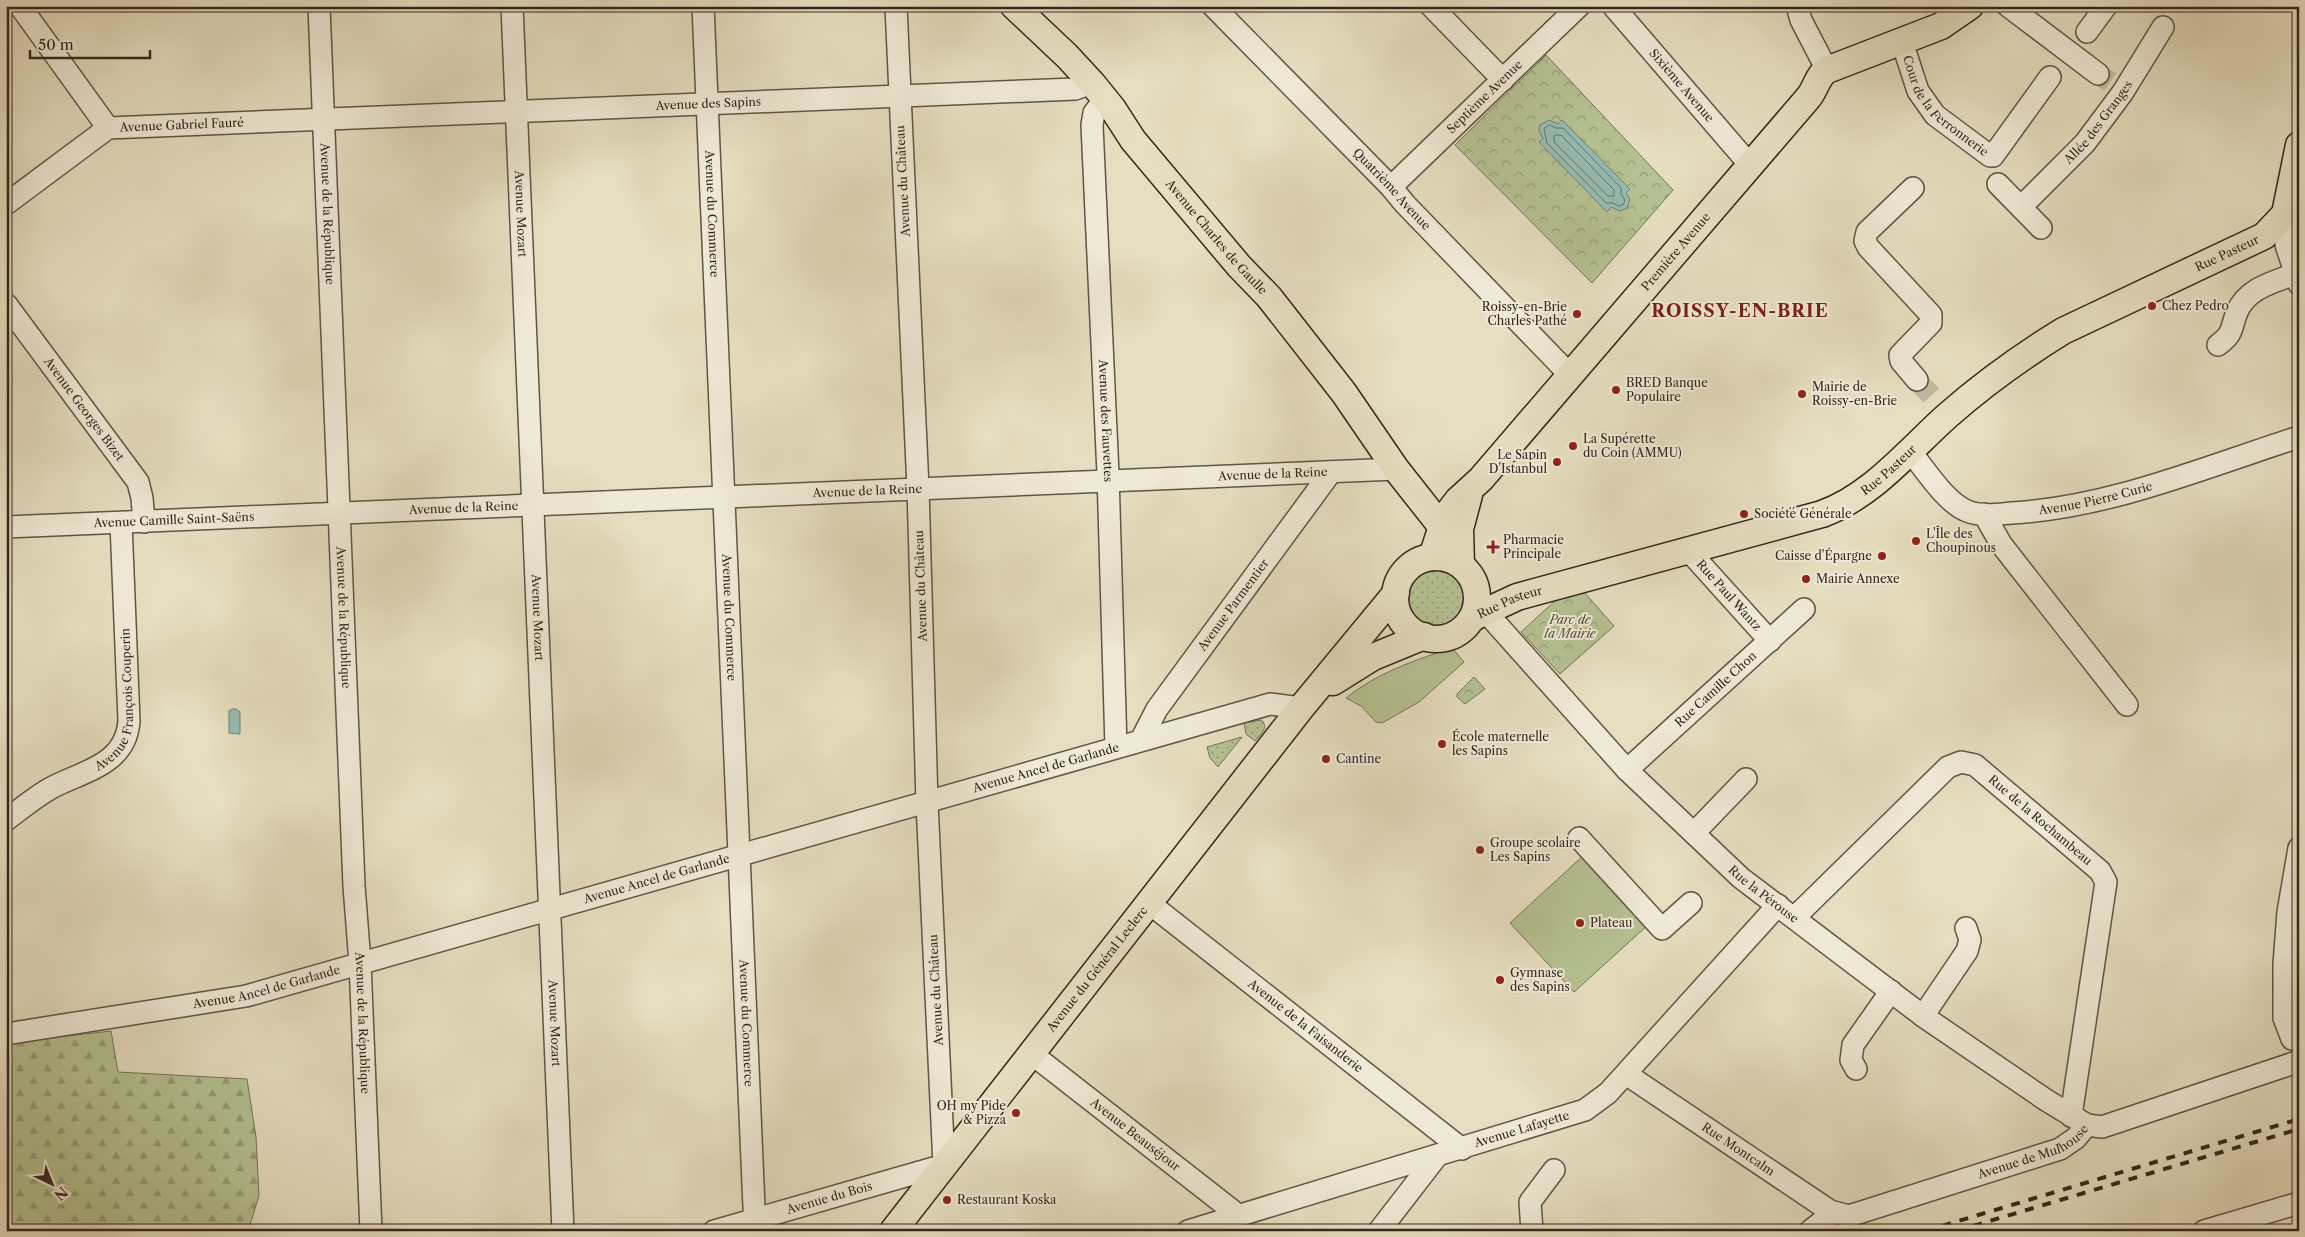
<svg xmlns="http://www.w3.org/2000/svg" width="2305" height="1237" font-family="'Libre Caslon Text',serif">
<style>
.grass{fill:url(#grass-dots);stroke:#747458}
.forest{fill:url(#forest-firs);stroke:#747458}
.park{fill:url(#park-crowns);stroke:#747458}
.garden{fill:#b5c192;stroke:#747458}
.water{fill:#96bcb2;stroke:#6f8077}
.lines{fill:none;stroke-linecap:round;stroke-linejoin:round}
.shore{stroke:#657268;stroke-width:1}
.minor-tunnel{stroke:#c2b9a0;stroke-width:21;stroke-dasharray:21 11;stroke-linecap:butt}
.minor-casing{stroke:#605546;stroke-width:24}
.major-casing{stroke:#34271e;stroke-width:29}
.minor{stroke:#efead6;stroke-width:21}
.major{stroke:#e6dec0;stroke-width:26}
.rail{stroke:#34271e;stroke-width:4;stroke-dasharray:9 9;stroke-linecap:butt}
.poi-dot{fill:#8f2418;stroke:#efead6;stroke-width:2}
.labels{text-anchor:middle;stroke-width:4;stroke-linejoin:round;paint-order:stroke}
.street-label{font-size:12px;fill:#34271e;stroke:#efead6}
.poi-label{font-size:12px;fill:#34271e;stroke:#efead6;text-anchor:start}
.park-label{font-size:12px;font-style:italic;fill:#544e3b;stroke:#efead6}
.district-label{font-size:18px;font-weight:bold;letter-spacing:1px;fill:#7a1f14;stroke:#efead6}
</style>
<defs>
<pattern id="grass-dots" width="8" height="8" patternUnits="userSpaceOnUse" patternTransform="scale(1.25)"><rect width="8" height="8" fill="#b5c192"/><path d="M2 2h.1M6 6h.1" fill="none" stroke="#949d77" stroke-width="1.8" stroke-linecap="round"/></pattern>
<pattern id="forest-firs" width="22" height="20" patternUnits="userSpaceOnUse" patternTransform="scale(1.25)"><rect width="22" height="20" fill="#b5c192"/><path d="M5 1l3.5 6h-7zM16 11l3.5 6h-7z" fill="#949d77"/></pattern>
<pattern id="park-crowns" width="20" height="18" patternUnits="userSpaceOnUse" patternTransform="scale(1.25)"><rect width="20" height="18" fill="#b5c192"/><path d="M2 6a3 3 0 1 1 6 0M12 15a3 3 0 1 1 6 0" fill="none" stroke="#949d77"/></pattern>
</defs>
<rect width="100%" height="100%" fill="#e6dec0"/>
<filter id="stains"><feTurbulence type="fractalNoise" baseFrequency=".004" numOctaves="4"/><feColorMatrix values="0 0 0 0 .2 0 0 0 0 .09 0 0 0 0 .02 0 0 0 .5 -.17"/></filter>
<radialGradient id="worn" r=".72"><stop offset=".6" stop-color="#630" stop-opacity="0"/><stop offset="1" stop-color="#630" stop-opacity=".3"/></radialGradient>
<!-- grass -->
<path class="grass" d="M1404 597a32 32 0 1 1 64 0a32 32 0 1 1-64 0Z
M1261 720C1270 727 1260 735 1255 741L1246 734 1244 723Z
M1242 737 1218 767 1210 758 1207 747Z"/>
<!-- forest -->
<path class="forest" d="M111 1031 118 1072 247 1079 256 1137 259 1196 248 1231H6V1043Z"/>
<!-- park -->
<path class="park" d="M1546 55 1673 190 1592 283 1455 145Z
M1584 592 1614 626 1560 674 1521 632 1557 599Z
M1474 677 1485 689 1465 704 1457 697V694Z"/>
<!-- garden -->
<path class="garden" d="M1452 648 1464 662 1419 702 1382 723 1376 722 1361 706 1346 698C1377 673 1415 660 1452 648Z
M1585 854 1649 924 1574 992 1510 923Z"/>
<!-- water -->
<path class="water" d="M1549 120 1558 124 1562 120 1630 189 1626 193 1630 199 1627 208 1620 211 1611 207 1607 212 1539 142 1543 138 1539 132 1540 125Z
M232 709H236L240 712V734L229 733V711Z"/>
<g class="lines">
<!-- shore -->
<path class="shore" d="M1550 125 1556 128H1563L1621 188V194L1625 200 1623 205 1619 206 1613 203H1606L1547 143 1544 129Z
M1556 135H1561L1614 190V196H1608L1554 142V136Z"/>
<!-- minor-tunnel -->
<path class="minor-tunnel" d="M2098 74 2110 82
M1917 380 1937 402"/>
<defs>
<g id="minor">
<path d="M20 6 108 128"/>
<path id="s1" d="M319 6 354 886 360 963 371 1231"/>
<path id="s2" d="M512 6 563 1231"/>
<path id="s3" d="M703 6 755 1231"/>
<path id="s4" d="M1213 6 1391 187 1405 204 1570 375"/>
<path d="M1431 6 1503 80"/>
<path id="s5" d="M1613 6 1750 165"/>
<path d="M1797 6 1801 20 1827 70"/>
<path d="M2008 6 2098 74"/>
<path d="M2087 32 2106 6"/>
<path id="s6" d="M1902 42 1918 91 1935 115 1990 156H1993L2050 77"/>
<path id="s7" d="M1105 99 1094 113 1092 125 1108 474 1116 747"/>
<path d="M1998 184 2041 228"/>
<path id="s8" d="M1391 187 1579 6"/>
<path d="M1913 188 1867 232 1865 241 1868 247 1931 315V323L1900 355 1901 361 1917 380"/>
<path id="s9" d="M6 204 108 128 1075 89 1092 83"/>
<path id="s10" d="M2021 207 2085 143 2123 92 2163 27"/>
<path d="M2285 214 2286 245 2299 284"/>
<path id="s11" d="M6 304 138 482 142 498 144 522"/>
<path d="M2218 345C2235 332 2230 329 2237 312 2247 288 2274 282 2295 274"/>
<path id="s12" d="M1910 451C1925 469 1945 502 1967 511 1981 517 1998 514 2012 513 2112 507 2205 467 2299 437"/>
<path d="M1984 514 2001 544 2127 705"/>
<path id="s13" d="M6 527 1396 469"/>
<path id="s14" d="M1688 550 1770 641"/>
<path id="s15" d="M1485 611 1627 770 1741 878 1923 1016 2046 1100 2087 1125"/>
<path id="s16" d="M1141 740 1157 709 1331 472"/>
<path id="s17" d="M1627 770 1804 609"/>
<path id="s18" d="M6 820C21 809 35 797 51 788 83 771 126 765 129 721L121 523"/>
<path d="M1694 833 1746 779"/>
<path d="M1579 838 1662 929 1691 903"/>
<path id="s19" d="M1149 903 1462 1149"/>
<path id="s20" d="M1795 917 1948 767 1961 762 1975 765 2100 871 2106 882 2071 1116"/>
<path d="M1923 1016 1967 951 1970 940 1966 928"/>
<path id="s21" d="M6 1034 246 996 1270 704 1301 708"/>
<path d="M2292 1039 2284 1018V964L2288 912 2299 848"/>
<path id="s22" d="M1032 1054 1238 1215"/>
<path d="M1856 1069 1851 1060 1853 1045 1891 991"/>
<path id="s23" d="M1626 1074 1830 1211 1849 1216 2060 1149 2076 1138 2087 1125 2102 1127 2297 1062"/>
<path id="s24" d="M714 1231 944 1165 927 803 918 488 896 6"/>
<path id="s25" d="M1188 1231 1585 1110 1608 1093 1778 905"/>
<path d="M1379 1231 1437 1156"/>
<path d="M1532 1231 1530 1202 1554 1170"/>
<path d="M1810 1231 1833 1213"/>
<path d="M2204 1231 2299 1203"/>
</g>
<g id="major">
<path id="s26" d="M1014 6 1067 56 1092 83 1113 109 1133 140 1239 266 1269 297 1344 393 1396 469 1441 526"/>
<path id="s27" d="M1432 557 1445 517 1458 500 1481 479 1808 98C1816 89 1817 76 1827 70L1941 26 1970 6"/>
<circle cx="1436" cy="598" r="41"/>
<path d="M1461 565 1460 529 1469 495"/>
<path id="s28" d="M1472 618 1517 597 1822 514C1872 496 1908 451 1947 416 1981 386 2024 355 2063 331L2264 236 2285 214 2299 145"/>
<path d="M1333 682 1373 657 1424 636"/>
<path id="s29" d="M893 1231 1301 708 1396 593"/>
</g>
</defs>
<!-- minor casing -->
<use href="#minor" class="minor-casing"/>
<!-- major casing -->
<use href="#major" class="major-casing"/>
<!-- minor -->
<use href="#minor" class="minor"/>
<!-- major -->
<use href="#major" class="major"/>
<!-- rail -->
<path class="rail" d="M1925 1231 2299 1119
M1956 1231 2299 1129"/>
</g>
<!-- markers -->
<g class="poi-dot">
<circle cx="2152" cy="306" r="5"/>
<circle cx="1577" cy="314" r="5"/>
<circle cx="1616" cy="390" r="5"/>
<circle cx="1802" cy="394" r="5"/>
<circle cx="1573" cy="446" r="5"/>
<circle cx="1557" cy="462" r="5"/>
<circle cx="1744" cy="514" r="5"/>
<circle cx="1916" cy="541" r="5"/>
<path d="M1490.5 539.5h5v5h5v5h-5v5h-5v-5h-5v-5h5z"/>
<circle cx="1882" cy="556" r="5"/>
<circle cx="1806" cy="579" r="5"/>
<circle cx="1442" cy="744" r="5"/>
<circle cx="1326" cy="759" r="5"/>
<circle cx="1480" cy="850" r="5"/>
<circle cx="1580" cy="923" r="5"/>
<circle cx="1500" cy="980" r="5"/>
<circle cx="1016" cy="1113" r="5"/>
<circle cx="947" cy="1200" r="5"/>
</g>
<g class="labels">
<!-- street labels -->
<g class="street-label">
<text dy="4" stroke="none"><textPath href="#s5" startOffset="105">Sixième Avenue</textPath></text>
<text dy="4" stroke="none"><textPath href="#s8" startOffset="130">Septième Avenue</textPath></text>
<text dy="4" stroke="none"><textPath href="#s6" startOffset="80">Cour de la Ferronnerie</textPath></text>
<text dy="4" stroke="none"><textPath href="#s9" startOffset="728">Avenue des Sapins</textPath></text>
<text dy="4" stroke="none"><textPath href="#s10" startOffset="115">Allée des Granges</textPath></text>
<text dy="4" stroke="none"><textPath href="#s9" startOffset="201">Avenue Gabriel Fauré</textPath></text>
<text transform="translate(903 181) rotate(-93)" y="4">Avenue du Château</text>
<text dy="4" stroke="none"><textPath href="#s4" startOffset="256">Quatrième Avenue</textPath></text>
<text dy="4" stroke="none"><textPath href="#s1" startOffset="208">Avenue de la République</textPath></text>
<text dy="4" stroke="none"><textPath href="#s2" startOffset="208">Avenue Mozart</textPath></text>
<text dy="4" stroke="none"><textPath href="#s3" startOffset="208">Avenue du Commerce</textPath></text>
<text dy="4" stroke="none"><textPath href="#s26" startOffset="308">Avenue Charles de Gaulle</textPath></text>
<text dy="4" stroke="none"><textPath href="#s27" startOffset="394">Première Avenue</textPath></text>
<text dy="4" stroke="none"><textPath href="#s28" startOffset="851">Rue Pasteur</textPath></text>
<text dy="4" stroke="none"><textPath href="#s11" startOffset="131">Avenue Georges Bizet</textPath></text>
<text dy="4" stroke="none"><textPath href="#s7" startOffset="326">Avenue des Fauvettes</textPath></text>
<text dy="4" stroke="none"><textPath href="#s28" startOffset="446">Rue Pasteur</textPath></text>
<text dy="4" stroke="none"><textPath href="#s13" startOffset="1268">Avenue de la Reine</textPath></text>
<text dy="4" stroke="none"><textPath href="#s13" startOffset="862">Avenue de la Reine</textPath></text>
<text dy="4" stroke="none"><textPath href="#s12" startOffset="214">Avenue Pierre Curie</textPath></text>
<text dy="4" stroke="none"><textPath href="#s13" startOffset="458">Avenue de la Reine</textPath></text>
<text dy="4" stroke="none"><textPath href="#s13" startOffset="168">Avenue Camille Saint-Saëns</textPath></text>
<text transform="translate(921 586) rotate(-92)" y="4">Avenue du Château</text>
<text dy="4" stroke="none"><textPath href="#s14" startOffset="61">Rue Paul Wantz</textPath></text>
<text dy="4" stroke="none"><textPath href="#s28" startOffset="41">Rue Pasteur</textPath></text>
<text dy="4" stroke="none"><textPath href="#s16" startOffset="164">Avenue Parmentier</textPath></text>
<text dy="4" stroke="none"><textPath href="#s1" startOffset="612">Avenue de la République</textPath></text>
<text dy="4" stroke="none"><textPath href="#s2" startOffset="612">Avenue Mozart</textPath></text>
<text dy="4" stroke="none"><textPath href="#s3" startOffset="612">Avenue du Commerce</textPath></text>
<text dy="4" stroke="none"><textPath href="#s17" startOffset="120">Rue Camille Chon</textPath></text>
<text dy="4" stroke="none"><textPath href="#s18" startOffset="181">Avenue François Couperin</textPath></text>
<text dy="4" stroke="none"><textPath href="#s21" startOffset="1075">Avenue Ancel de Garlande</textPath></text>
<text dy="4" stroke="none"><textPath href="#s20" startOffset="328">Rue de la Rochambeau</textPath></text>
<text dy="4" stroke="none"><textPath href="#s21" startOffset="670">Avenue Ancel de Garlande</textPath></text>
<text dy="4" stroke="none"><textPath href="#s15" startOffset="398">Rue la Pérouse</textPath></text>
<text dy="4" stroke="none"><textPath href="#s29" startOffset="332">Avenue du Général Leclerc</textPath></text>
<text dy="4" stroke="none"><textPath href="#s21" startOffset="265">Avenue Ancel de Garlande</textPath></text>
<text transform="translate(936 990) rotate(-93)" y="4">Avenue du Château</text>
<text dy="4" stroke="none"><textPath href="#s1" startOffset="1018">Avenue de la République</textPath></text>
<text dy="4" stroke="none"><textPath href="#s2" startOffset="1018">Avenue Mozart</textPath></text>
<text dy="4" stroke="none"><textPath href="#s3" startOffset="1018">Avenue du Commerce</textPath></text>
<text dy="4" stroke="none"><textPath href="#s19" startOffset="199">Avenue de la Faisanderie</textPath></text>
<text dy="4" stroke="none"><textPath href="#s25" startOffset="349">Avenue Lafayette</textPath></text>
<text dy="4" stroke="none"><textPath href="#s22" startOffset="131">Avenue Beauséjour</textPath></text>
<text dy="4" stroke="none"><textPath href="#s23" startOffset="135">Rue Montcalm</textPath></text>
<text dy="4" stroke="none"><textPath href="#s23" startOffset="461">Avenue de Mulhouse</textPath></text>
<text dy="4" stroke="none"><textPath href="#s24" startOffset="120">Avenue du Bois</textPath></text>
</g>
<!-- poi labels -->
<g class="poi-label">
<text x="2162" y="310">Chez Pedro</text>
<text x="1567" y="311" text-anchor="end">Roissy-en-Brie<tspan x="1567" dy="14">Charles Pathé</tspan></text>
<text x="1626" y="387">BRED Banque<tspan x="1626" dy="14">Populaire</tspan></text>
<text x="1812" y="391">Mairie de<tspan x="1812" dy="14">Roissy-en-Brie</tspan></text>
<text x="1583" y="443">La Supérette<tspan x="1583" dy="14">du Coin (AMMU)</tspan></text>
<text x="1547" y="459" text-anchor="end">Le Sapin<tspan x="1547" dy="14">D'Istanbul</tspan></text>
<text x="1754" y="518">Société Générale</text>
<text x="1926" y="538">L'Île des<tspan x="1926" dy="14">Choupinous</tspan></text>
<text x="1503" y="544">Pharmacie<tspan x="1503" dy="14">Principale</tspan></text>
<text x="1872" y="560" text-anchor="end">Caisse d'Épargne</text>
<text x="1816" y="583">Mairie Annexe</text>
<text x="1452" y="741">École maternelle<tspan x="1452" dy="14">les Sapins</tspan></text>
<text x="1336" y="763">Cantine</text>
<text x="1490" y="847">Groupe scolaire<tspan x="1490" dy="14">Les Sapins</tspan></text>
<text x="1590" y="927">Plateau</text>
<text x="1510" y="977">Gymnase<tspan x="1510" dy="14">des Sapins</tspan></text>
<text x="1006" y="1110" text-anchor="end">OH my Pide<tspan x="1006" dy="14">&amp; Pizza</tspan></text>
<text x="957" y="1204">Restaurant Koska</text>
</g>
<!-- park labels -->
<g class="park-label">
<text x="1570" y="624">Parc de<tspan x="1570" dy="14">la Mairie</tspan></text>
</g>
<!-- district labels -->
<g class="district-label">
<text x="1740" y="317">ROISSY-EN-BRIE</text>
</g>
</g>
<!-- margin -->
<rect width="2305" height="1237" fill="none" stroke="#e6dec0" stroke-width="25"/>
<rect x="8" y="8" width="2290" height="1222" fill="none" stroke="#34271e" stroke-width="2.5"/>
<rect x="12" y="12" width="2280" height="1212" fill="none" stroke="#34271e"/>
<!-- north arrow -->
<g transform="translate(52 1184) rotate(137)" stroke="#efead6" stroke-width="4" paint-order="stroke">
<path d="M0-4L9 19L0 12L-9 19Z" fill="#34271e"/>
<text y="-8" font-size="14" font-weight="bold" text-anchor="middle" fill="#34271e">N</text>
</g>
<!-- scale -->
<path d="M30 50v8h120v-8" fill="none" stroke="#34271e" stroke-width="2.5"/>
<text x="38" y="50" font-size="15" fill="#34271e" stroke="#efead6" stroke-width="4" paint-order="stroke">50 m</text>
<rect width="100%" height="100%" filter="url(#stains)"/>
<rect width="100%" height="100%" fill="url(#worn)"/>
</svg>
